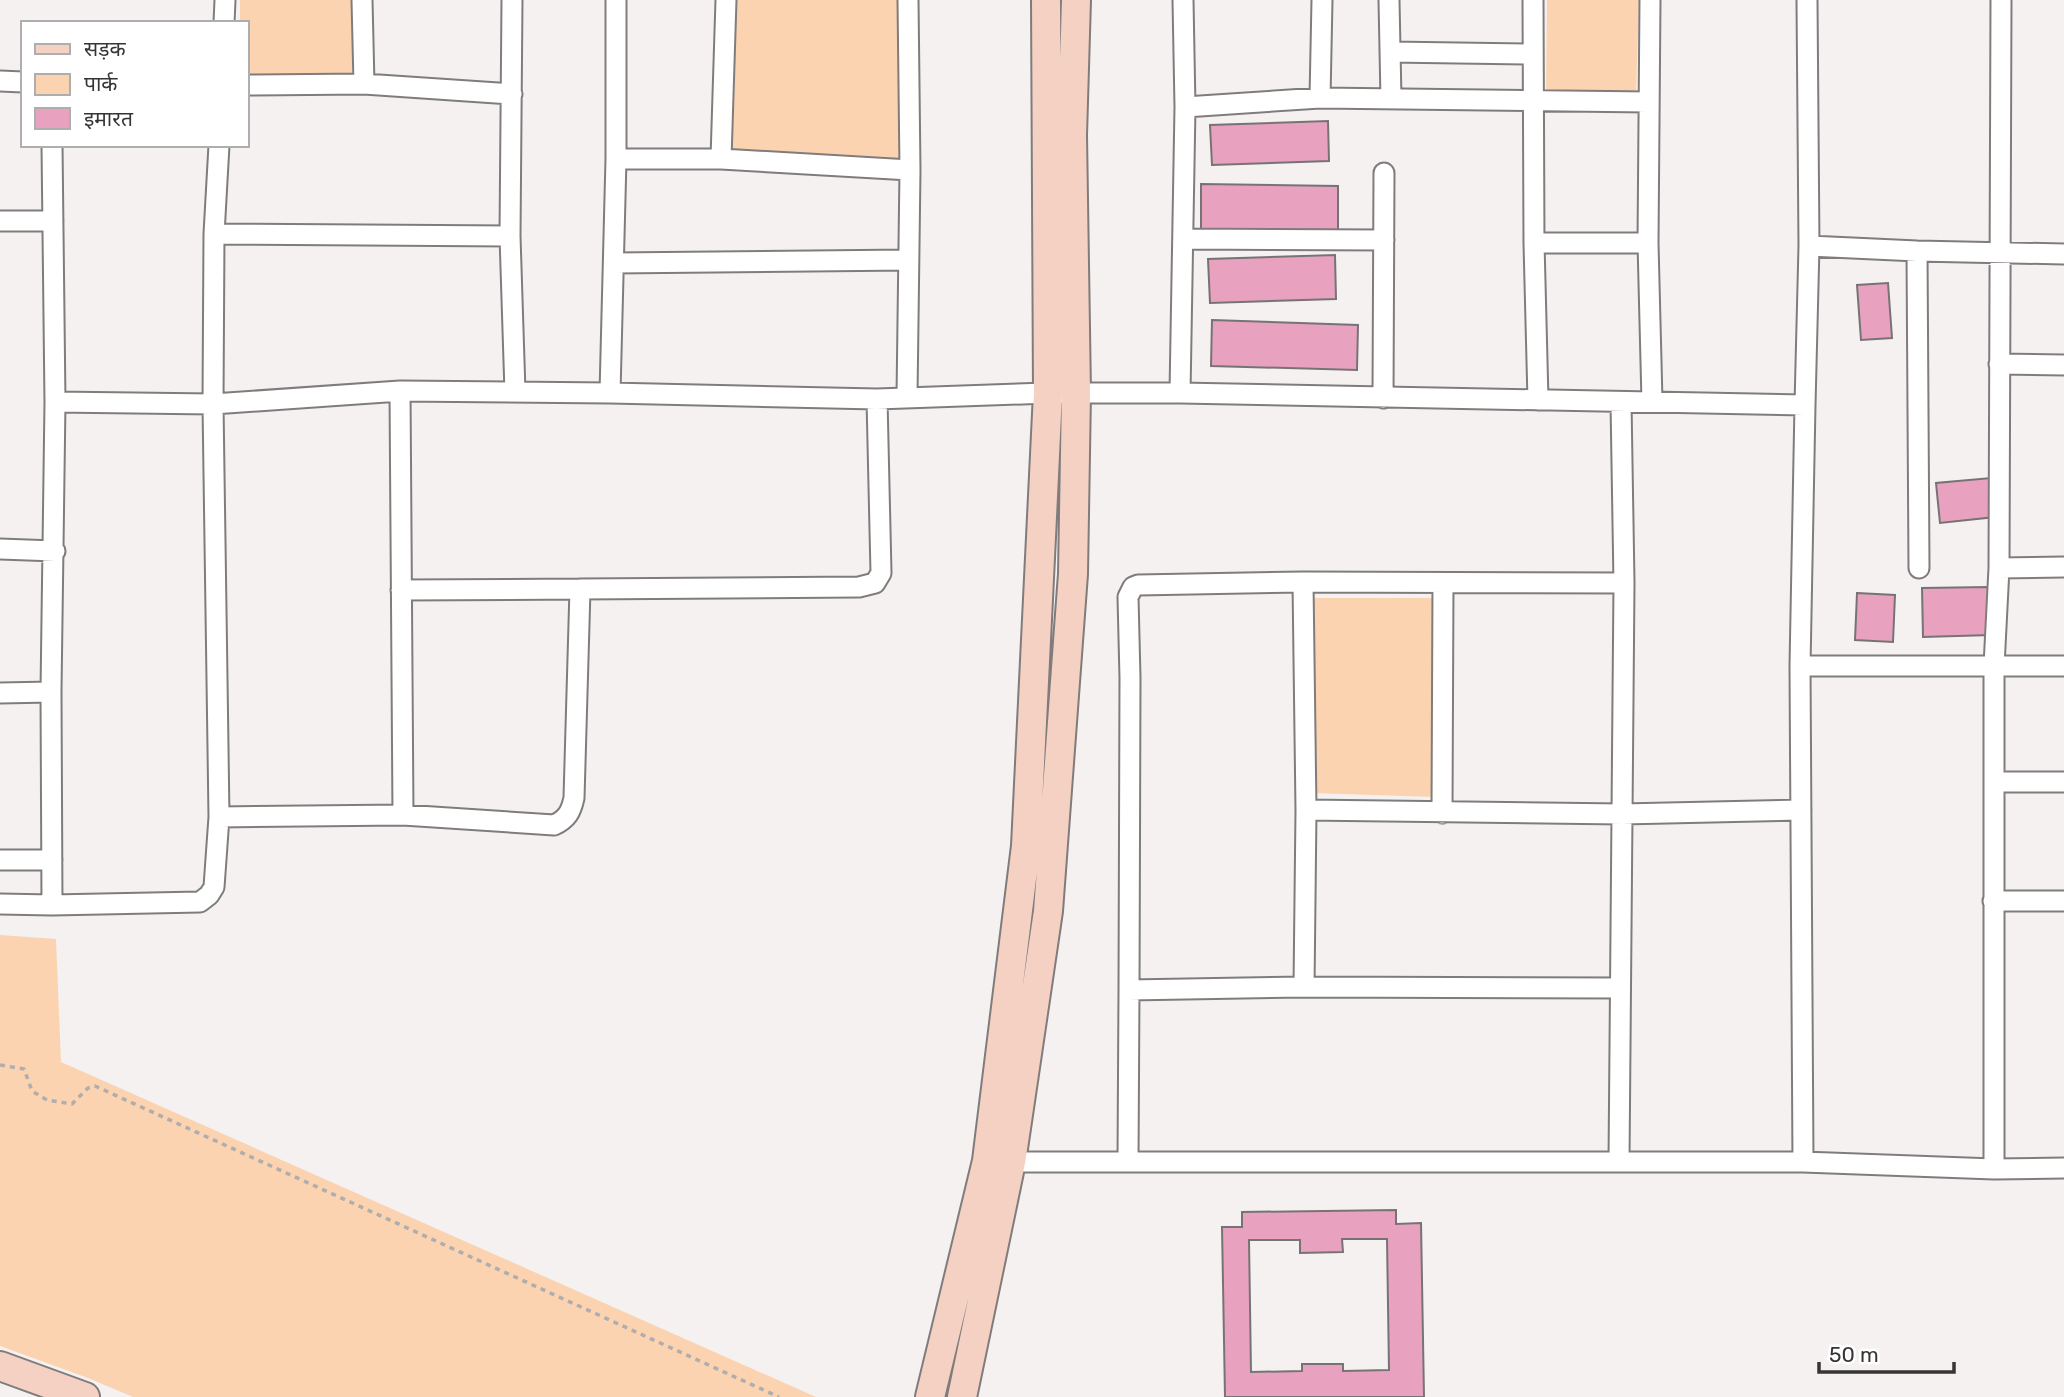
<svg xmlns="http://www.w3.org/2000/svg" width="2064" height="1397" font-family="Rubik,'Noto Sans Devanagari',sans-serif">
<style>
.green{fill:#fbd3b1}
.building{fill:#e8a2c0;stroke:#777375;stroke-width:2;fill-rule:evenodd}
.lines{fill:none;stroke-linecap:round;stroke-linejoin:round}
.street-casing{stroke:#807c7c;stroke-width:23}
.secondary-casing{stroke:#807c7c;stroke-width:32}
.path{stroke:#b0adad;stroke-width:3.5;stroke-dasharray:5 5;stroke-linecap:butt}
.street{stroke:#fff;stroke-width:19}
.secondary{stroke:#f5d1c4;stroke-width:28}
</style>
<rect width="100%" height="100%" fill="#f5f1f1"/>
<!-- green -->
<path class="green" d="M240 0H352V75L247 76V23H240Z
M734 0H900L901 160 727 150Z
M1547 0H1639L1636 97 1546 92Z
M1312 598H1438L1436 797 1310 793Z
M0 935 56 939 61 1062 816 1397H133L88 1378 0 1346Z"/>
<!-- building -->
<path class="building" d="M1328 121 1329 161 1212 165 1210 125Z
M1201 184 1338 186V230L1201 229Z
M1335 255 1336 299 1210 303 1208 259Z
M1888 283 1892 338 1861 340 1857 285Z
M1212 320 1358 325 1357 370 1211 366Z
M1991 478 1995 517 1940 523 1936 483Z
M1989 587 1991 635 1923 637 1922 588Z
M1857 593 1895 595 1893 642 1855 640Z
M1396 1210V1224L1421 1223 1424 1397H1225L1222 1227H1242V1212ZM1342 1239H1387L1389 1370 1343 1371V1364H1302V1371L1251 1372 1249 1240H1300V1253L1343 1252Z"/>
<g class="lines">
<defs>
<path id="street" d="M362 0 364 84
M512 0 510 236 515 392
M1389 0 1391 99
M1533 0 1534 243 1538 400
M1650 0 1648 243 1652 401
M224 23 225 0
M1390 52 1533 54
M0 81 23 82
M247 85 364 84 512 94
M1320 98 1322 0
M1185 107 1320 98 1648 102
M616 159H721L910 170
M721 159 726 0
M0 221H53
M214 234 510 236
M1184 239 1384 240
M1534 243H1648
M1809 246 1917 251 2064 254
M1917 251 1919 568
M614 263 908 260
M1999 364 2064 365
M400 391 403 815
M610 393 616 159V0
M1180 393 1185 107 1183 0
M907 397 910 170 908 0
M1383 398 1384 173
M55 402 213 404 400 391 610 393 877 399 1048 393H1180L1805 405 1809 246 1807 0
M1805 405 1800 666H2064
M0 549 55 551
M1999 568 2064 567
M1303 582 1138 585 1133 587 1128 597 1130 678 1129 990 1304 987
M401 590 580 589
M1800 666 1803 1162
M0 693 51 692
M1995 782H2064
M1306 810 1622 814 1801 810
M1442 813 1443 583
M219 817 403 815 554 825C567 819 571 812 574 798L580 589 859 587 875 583 881 573 877 399
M0 860H52
M1993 901H2064
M0 904 52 905 200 902 209 895 214 887 219 817 213 404 214 234 219 145
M52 905 51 692 55 402 52 145
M1620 988 1304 987 1306 810 1303 582 1624 583
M998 1162H1803L1994 1169 2064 1168
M1128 1162 1129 990
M1619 1162 1624 583 1621 402
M1994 1169V666L1999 568 2001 0"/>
<path id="secondary" d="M0 1366 85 1397
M930 1397 987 1161 1026 846 1048 393 1046 0
M962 1397 1011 1162 1048 911 1073 574 1076 393 1072 135 1076 0"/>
</defs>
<!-- street casing -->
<use href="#street" class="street-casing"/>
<!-- secondary casing -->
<use href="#secondary" class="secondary-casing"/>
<!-- path -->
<path class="path" d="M0 1065 24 1069 32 1091 47 1100 72 1104 88 1088 95 1086 779 1397"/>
<!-- street -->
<use href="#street" class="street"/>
<!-- secondary -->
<use href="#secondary" class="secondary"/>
</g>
<!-- legend -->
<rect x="21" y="21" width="228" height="126" fill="#ffffff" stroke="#afaeae" stroke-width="2"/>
<rect x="35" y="44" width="35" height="10" fill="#f5d1c4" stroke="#afaeae" stroke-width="2"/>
<text x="84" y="56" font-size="21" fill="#363434">सड़क</text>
<rect x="35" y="74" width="35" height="21" fill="#fbd3b1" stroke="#afaeae" stroke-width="2"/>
<text x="84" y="91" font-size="21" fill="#363434">पार्क</text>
<rect x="35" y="108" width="35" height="21" fill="#e8a2c0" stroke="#afaeae" stroke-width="2"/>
<text x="84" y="126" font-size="21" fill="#363434">इमारत</text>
<!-- scale -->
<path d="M1819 1362v10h135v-10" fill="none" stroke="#363434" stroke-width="3.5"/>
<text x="1829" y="1362" font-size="21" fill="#363434" stroke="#ffffff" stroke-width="5" paint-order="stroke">50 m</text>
</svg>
